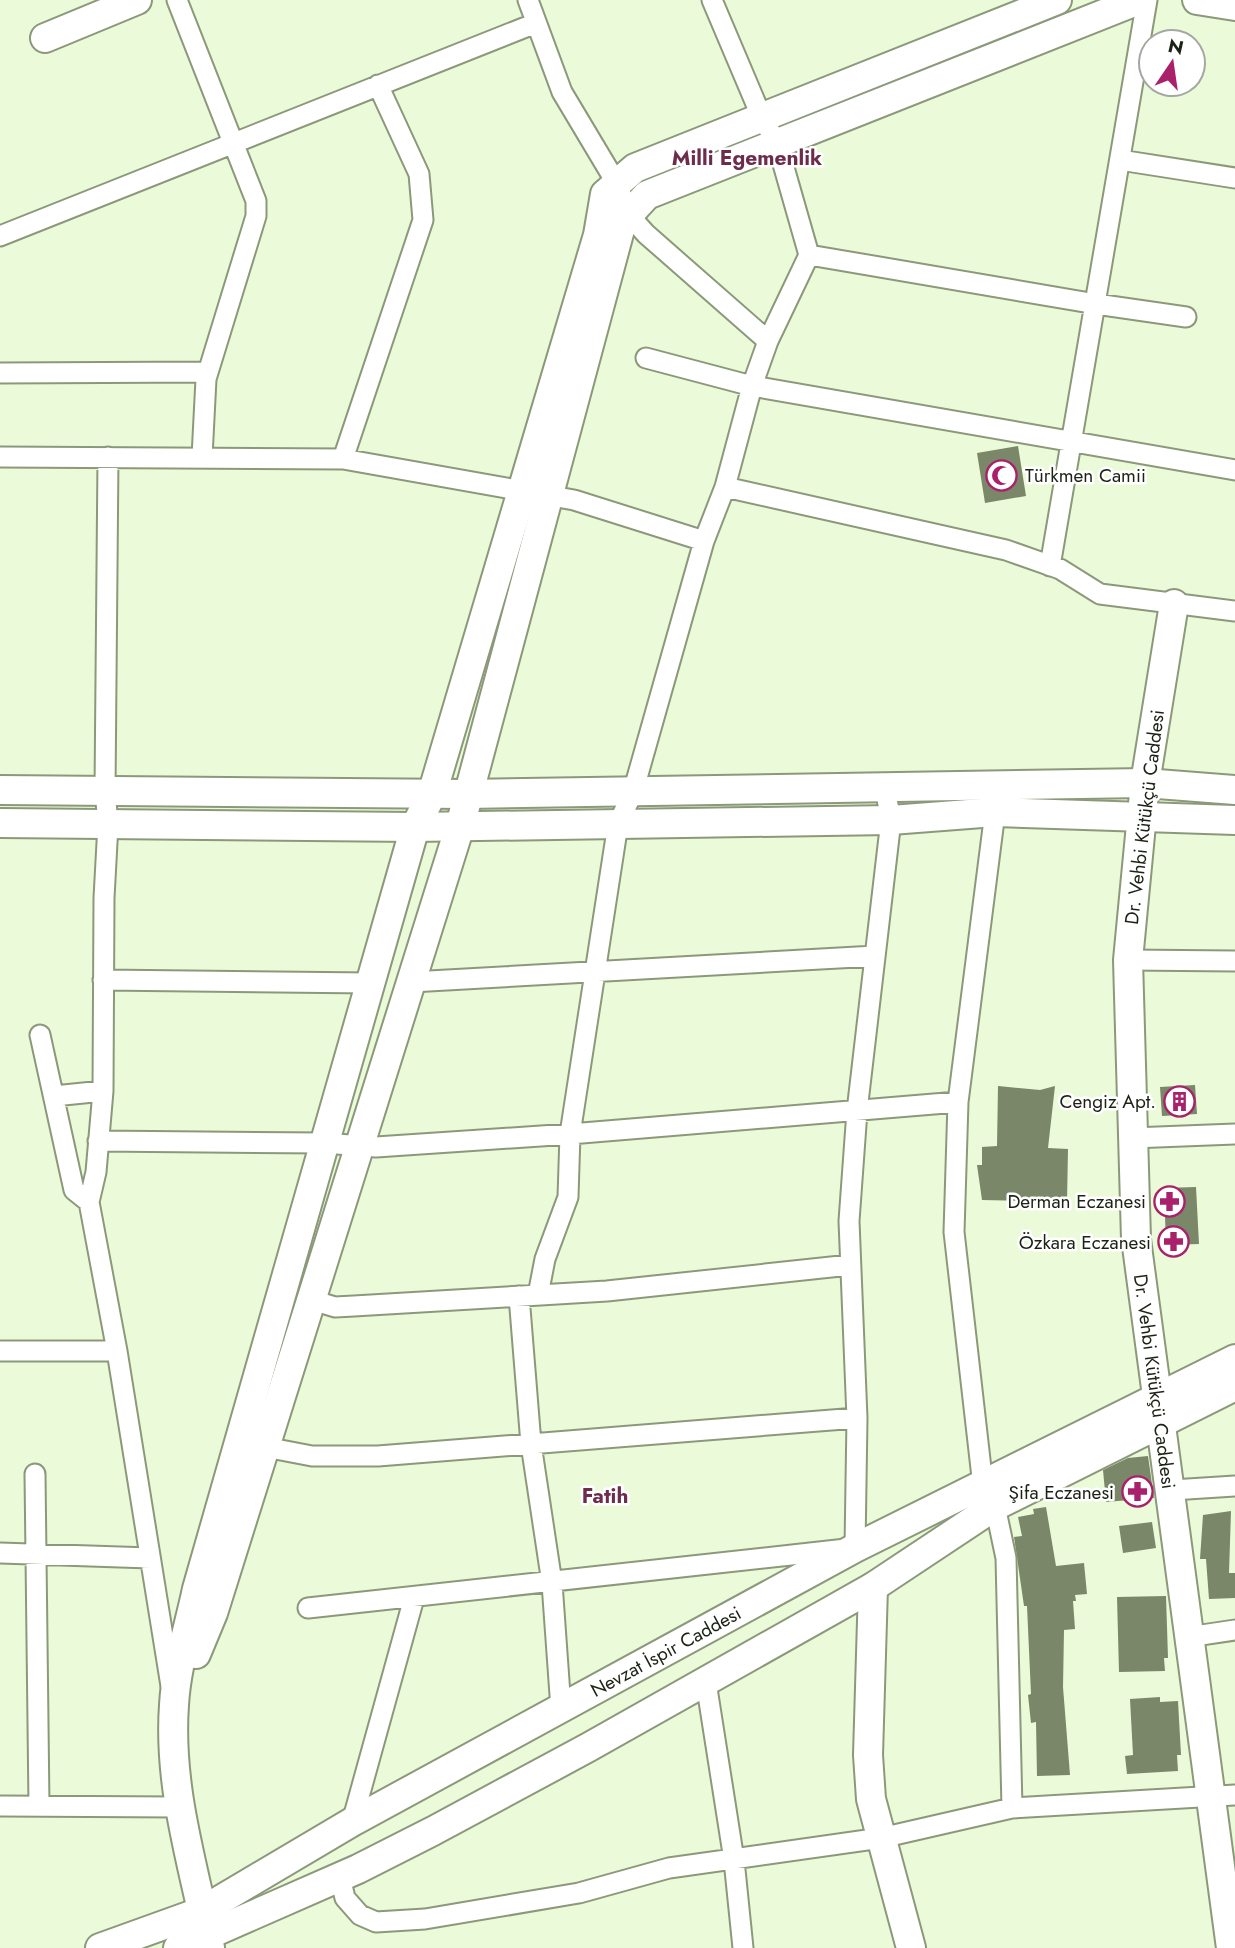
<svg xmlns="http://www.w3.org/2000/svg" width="1235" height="1948" font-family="Jost,sans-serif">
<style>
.building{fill:#7a8769}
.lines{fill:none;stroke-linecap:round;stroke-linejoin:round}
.street-casing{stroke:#8b997a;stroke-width:23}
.secondary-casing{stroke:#8b997a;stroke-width:32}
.street{stroke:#fff;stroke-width:19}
.secondary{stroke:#fff;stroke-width:28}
.labels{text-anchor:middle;stroke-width:5;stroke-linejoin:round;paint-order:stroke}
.poi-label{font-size:19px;fill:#1c2216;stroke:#fff;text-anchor:end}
.street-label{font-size:19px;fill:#1c2216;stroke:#fff}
.neighbourhood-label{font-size:21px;font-weight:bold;fill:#6d2c4b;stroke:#fff}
</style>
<rect width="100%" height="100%" fill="#ebfad9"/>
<!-- building -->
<path class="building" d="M1018 446 1026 496 985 503 977 453Z
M1195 1085 1197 1114 1162 1116 1160 1087Z
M998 1086 1040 1090 1055 1086 1048 1148 1068 1149 1067 1202 982 1200 977 1165H982V1147L997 1146Z
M1196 1187 1199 1244 1166 1245 1164 1188Z
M1148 1456 1154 1498 1106 1502 1103 1470 1128 1458Z
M1046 1507 1056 1566 1084 1563 1087 1594 1075 1595 1076 1601H1073L1075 1629 1064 1630 1063 1687 1070 1775 1037 1776 1036 1722 1031 1723 1028 1695 1031 1694 1027 1606H1024L1014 1537 1022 1536 1018 1517 1034 1514 1033 1509Z
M1231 1511 1229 1573H1235V1598L1209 1599 1206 1559H1200L1203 1515Z
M1152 1522 1156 1548 1123 1553 1119 1526Z
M1166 1596 1168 1658H1164L1165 1671 1119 1672 1117 1597Z
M1160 1697V1702L1178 1701 1181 1755H1177L1178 1771 1127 1774 1125 1756 1133 1755 1130 1699Z"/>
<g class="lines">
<defs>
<path id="street" d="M177 0 256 201V216L206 379 202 457
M528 0 562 92 617 184 629 215 646 234 768 341
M1120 160 1235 178
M0 236 536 23
M809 255 1096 304 1186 317
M646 358 752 386 1235 470
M0 373 208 372
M0 457 343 459 574 500 704 541
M108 457 105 791 108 824 104 898 103 1091 96 1172 89 1202 117 1351 171 1686
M343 459 423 220 419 174 378 85
M725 487 1006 550 1060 569 1100 594 1235 611
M1050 566 1147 0
M1128 960 1235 961
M103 980 370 983
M411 982 875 956
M40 1035 74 1190 89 1202
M54 1096 103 1091
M1132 1138 1235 1134
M98 1141 324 1143 376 1147 570 1134 958 1102
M538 1295 545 1259 568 1197 570 1134 618 824 633 792 704 541 725 487 752 386 768 341 809 255 777 143 762 118 712 0
M519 1296 531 1444 552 1583 561 1709
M312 1300 335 1307 354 1306 607 1291 850 1265
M0 1351H117
M265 1447 312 1456H378L857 1418
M35 1474 39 1806
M983 1486 954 1232 958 1102 995 812
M1172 1490 1235 1486
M995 1506 1006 1558 1012 1808
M0 1553 150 1558
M308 1608 855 1548 857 1418 849 1221 857 1111 891 820 885 789
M1188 1637 1235 1630
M706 1682 734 1860 743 1948
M0 1806 178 1807
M352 1822 414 1598
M340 1877 345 1898 360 1915 376 1922 425 1919 579 1893 669 1868 881 1838 1012 1808 1235 1795"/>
<g id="secondary">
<path d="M1197 0 1235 6"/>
<path d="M45 38 137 0"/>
<path id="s1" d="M1174 604 1145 783 1128 960 1136 1239 1231 1948"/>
<path d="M0 790 466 794 1145 783 1235 790"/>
<path d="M0 823 415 827 891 820 995 812 1235 820"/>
<path d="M873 1587 868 1755 871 1799 911 1948"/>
<path d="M196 1654 213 1613 460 826 622 222 647 195 1139 0"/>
<path id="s2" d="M100 1948 200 1912 352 1822 855 1548 1235 1359"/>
<path d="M178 1948 358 1869 433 1831 589 1747 873 1587 995 1506 1235 1386"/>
<path d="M210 1948C194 1867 168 1789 174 1705 176 1667 189 1627 197 1589L415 827 432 794 598 235 605 194 635 168 1057 0"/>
</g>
</defs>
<!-- street casing -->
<use href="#street" class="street-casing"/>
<!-- secondary casing -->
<use href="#secondary" class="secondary-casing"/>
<!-- street -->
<use href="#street" class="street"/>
<!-- secondary -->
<use href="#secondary" class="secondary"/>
</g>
<!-- icons -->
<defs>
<symbol id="mosque-ring" viewBox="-11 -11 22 22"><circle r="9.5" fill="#fff" stroke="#a8216a" stroke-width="1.5"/><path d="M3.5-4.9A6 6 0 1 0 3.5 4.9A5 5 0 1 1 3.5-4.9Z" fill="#a8216a"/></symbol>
<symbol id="building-ring" viewBox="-11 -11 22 22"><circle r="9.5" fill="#fff" stroke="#a8216a" stroke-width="1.5"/><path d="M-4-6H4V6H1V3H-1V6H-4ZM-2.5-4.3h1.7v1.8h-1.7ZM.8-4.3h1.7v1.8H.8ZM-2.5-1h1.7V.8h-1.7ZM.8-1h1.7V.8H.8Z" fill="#a8216a"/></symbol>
<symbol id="pharmacy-ring" viewBox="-11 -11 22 22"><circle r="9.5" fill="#fff" stroke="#a8216a" stroke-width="1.5"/><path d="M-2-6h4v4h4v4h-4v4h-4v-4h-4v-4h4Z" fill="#a8216a"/></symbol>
</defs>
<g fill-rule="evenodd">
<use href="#mosque-ring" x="984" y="458" width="35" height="35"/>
<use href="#building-ring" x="1162" y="1084" width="35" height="35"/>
<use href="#pharmacy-ring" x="1152" y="1184" width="35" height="35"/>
<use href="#pharmacy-ring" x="1156" y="1224" width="35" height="35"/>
<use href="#pharmacy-ring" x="1120" y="1474" width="35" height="35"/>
</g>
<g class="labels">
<!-- poi labels -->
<g class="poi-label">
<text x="1025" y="482" text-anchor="start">Türkmen Camii</text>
<text x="1156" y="1108">Cengiz Apt.</text>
<text x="1146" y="1208">Derman Eczanesi</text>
<text x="1151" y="1249">Özkara Eczanesi</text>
<text x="1114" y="1499">Şifa Eczanesi</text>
</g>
<!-- street labels -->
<g class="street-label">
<text transform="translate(1144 817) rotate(-83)" y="7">Dr. Vehbi Kütükçü Caddesi</text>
<text dy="7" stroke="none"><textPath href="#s1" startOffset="782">Dr. Vehbi Kütükçü Caddesi</textPath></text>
<text dy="7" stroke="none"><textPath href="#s2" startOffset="640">Nevzat İspir Caddesi</textPath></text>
</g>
<!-- neighbourhood labels -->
<g class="neighbourhood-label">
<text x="747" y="165">Milli Egemenlik</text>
<text x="605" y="1503">Fatih</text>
</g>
</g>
<!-- north arrow -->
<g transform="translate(1172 63) rotate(13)"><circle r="33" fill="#ffffff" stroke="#a4a7a2" stroke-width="2"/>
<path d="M0-5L12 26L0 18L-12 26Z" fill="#a8216a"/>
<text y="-10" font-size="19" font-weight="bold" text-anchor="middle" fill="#1c2216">N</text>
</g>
</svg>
